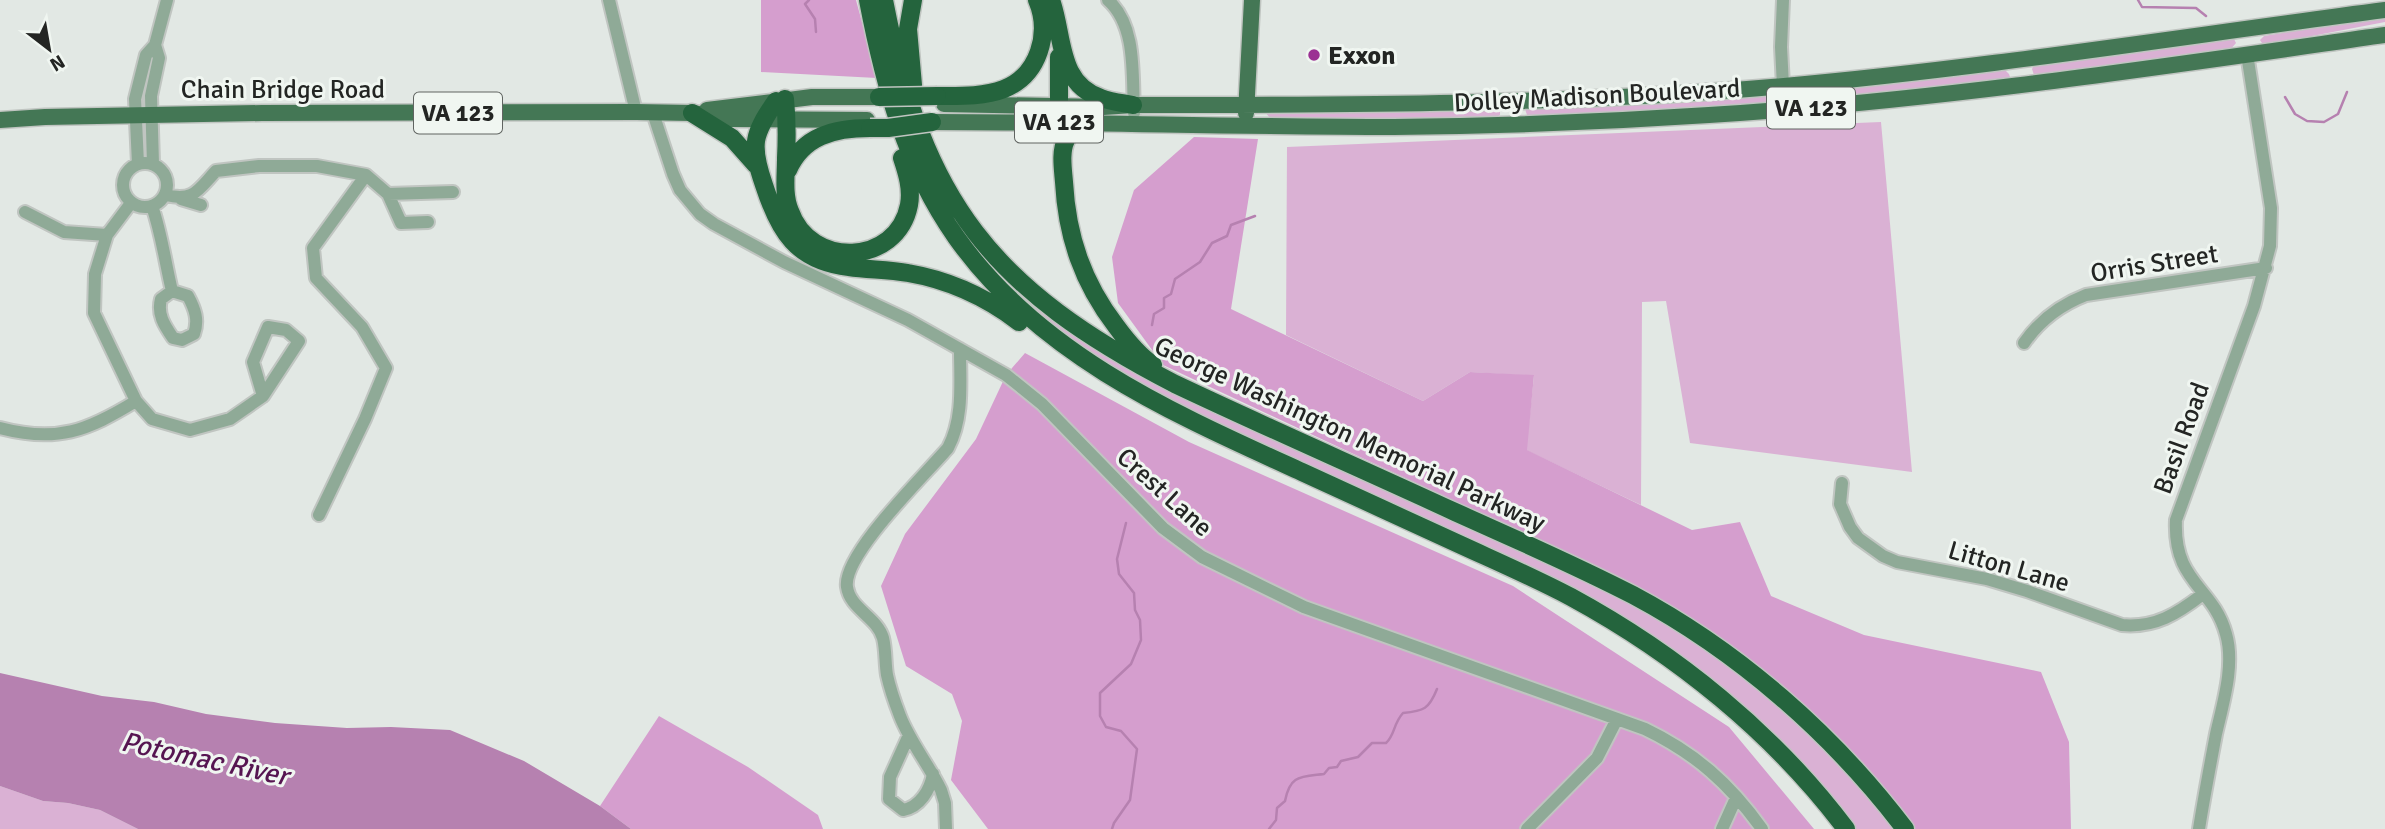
<svg xmlns="http://www.w3.org/2000/svg" width="2385" height="829" font-family="Signika,sans-serif">
<style>
.green{fill:#dab1d4}
.forest{fill:#d59ece}
.water{fill:#b681b0}
.lines{fill:none;stroke-linecap:round;stroke-linejoin:round}
.stream{stroke:#b681b0;stroke-width:2.5}
.minor-casing{stroke:#c0c5c1;stroke-width:16}
.major-casing{stroke:#c0c5c1;stroke-width:19}
.highway-casing{stroke:#c0c5c1;stroke-width:21}
.minor{stroke:#8faa97;stroke-width:12}
.major{stroke:#475;stroke-width:16}
.highway{stroke:#24643d;stroke-width:18}
.highway-bridge-casing{stroke:#c0c5c1;stroke-width:21;stroke-linecap:butt}
.highway-bridge{stroke:#24643d;stroke-width:18}
.poi-dot{fill:#9b3193;stroke:#f0f6f1;stroke-width:2.5}
.labels{text-anchor:middle;stroke-width:6;stroke-linejoin:round;paint-order:stroke}
.shield{fill:#f0f6f1;stroke:#606461;stroke-width:2}
.shield-label{font-size:24px;font-weight:bold;fill:#232523}
.poi-label{font-size:26px;font-weight:bold;fill:#232523;stroke:#f0f6f1;text-anchor:start}
.street-label{font-size:26px;fill:#232523;stroke:#f0f6f1}
.water-label{font-size:28px;font-style:italic;fill:#561551;stroke:#f0f6f1}
</style>
<rect width="100%" height="100%" fill="#e2e8e4"/>
<!-- green -->
<path class="green" d="M2385 16V22L2270 44 2262 43 2260 40 2264 36Z
M2233 37 2236 43 2230 50 2039 77 2034 75 2032 69 2035 63Z
M2002 67 2009 74 2010 77 2006 81 1799 102 1794 95 1796 91Z
M1768 93 1771 99 1770 105 1528 118 1525 109 1528 106Z
M1500 109V115L1495 118 1432 120 1270 118 1265 112Z
M1881 122 1912 472 1690 443 1666 301 1642 302 1641 505 1526 450 1534 376 1470 372 1423 401 1286 335 1287 147Z
M983 253 1049 313 1628 597 1708 648 1816 737 1897 829H1854L1657 642 1168 402 1087 355 1020 303 979 258Z
M0 786 43 801 68 803 100 810 138 829H0Z"/>
<!-- forest -->
<path class="forest" d="M761 0H856L877 78 761 72Z
M1194 137 1258 139 1231 309 1423 401 1470 372 1534 375 1527 450 1692 530 1740 522 1771 596 1864 635 2041 672 2069 742 2071 829H1912L1862 766 1666 606 1420 485 1163 365 1118 303 1112 257 1134 190Z
M1025 353 1189 442 1513 586 1729 727 1814 829H988L951 780 962 721 952 694 906 666 881 586 905 534 976 439 1006 375Z
M659 716 748 767 818 815 823 829H631L600 806Z"/>
<!-- water -->
<path class="water" d="M0 673 102 696 154 702 206 714 275 723 347 728 391 727 450 730 524 761 600 806 631 829H138L100 810 68 803 43 801 0 786Z"/>
<g class="lines">
<!-- stream -->
<path class="stream" d="M809 0 805 4 815 19 816 32
M2138 0 2142 7 2196 8 2206 16
M2285 97 2295 114 2307 121 2324 122 2338 114 2347 92
M1152 325 1154 314 1164 308V298L1171 294 1175 279 1200 262 1212 243 1227 236 1231 225 1255 216
M1112 829 1114 823 1130 800 1137 749 1121 731 1106 727 1100 716V693L1131 664 1141 640 1140 620 1135 610 1134 593 1119 574 1117 559 1126 523
M1269 829 1276 820 1277 808 1285 801C1290 775 1300 777 1324 774L1329 768 1337 767 1341 761 1358 757 1372 743H1386C1395 735 1393 724 1403 713 1424 711 1429 709 1437 689"/>
<defs>
<path id="minor" d="M609 0 636 112
M1108 0C1137 26 1132 75 1134 113
M1783 86 1781 47 1783 0
M653 113 673 174 680 190 700 214 714 224 784 262 908 320 1006 375 1042 404 1163 528 1202 557 1304 607 1645 729C1695 753 1730 784 1762 829
M123 185a22 22 0 1 1 44 0a22 22 0 1 1-44 0Z
M138 164 135 99 146 55 155 45 167 0
M153 164 151 96 159 58 155 45
M388 194 401 223 428 222
M166 195C194 202 198 190 216 171L259 166H317L366 175 388 194 453 192
M181 199 201 205
M131 203 107 235 95 274 94 313 136 401 152 419 190 430 230 419 263 396
M152 206C162 235 165 262 172 291L161 299C157 314 164 325 173 338L182 340 194 334C199 320 195 309 188 296L172 291
M25 212 64 232 107 235
M268 327 286 330 299 341 263 396 253 362Z
M2024 343C2040 320 2060 305 2086 295L2266 268
M0 428C57 443 87 431 136 401
M1842 483 1840 504 1850 527 1858 538 1883 556 1897 562 1987 579 2027 591 2122 625C2155 628 2177 614 2203 594
M319 515 365 419 386 368 362 327 316 278 313 248 366 175
M909 735 890 777 889 799 903 810C920 807 930 790 933 774
M946 829 945 803 941 790C929 765 910 742 900 716 895 703 890 689 887 675 885 663 886 650 883 638 877 617 850 609 847 587 842 555 926 474 948 448 964 418 960 382 960 349
M1527 829 1597 758 1617 719
M1722 829 1736 798
M2199 829C2204 797 2210 766 2216 734 2223 703 2235 665 2226 634 2213 586 2173 583 2176 520L2254 306 2270 246 2271 208 2247 54"/>
<path id="major" d="M944 104 1103 107 1133 105C1351 105 1566 105 1784 86 1985 68 2185 36 2385 10
M707 110 812 97H879
M1246 113 1252 0
M0 120 45 117 262 113 636 112 692 113 732 119 867 120
M932 122C1086 122 1240 127 1394 127 1499 126 1604 122 1709 115 1935 101 2160 67 2385 35"/>
<path id="highway" d="M868 0C884 84 906 166 956 237 1040 356 1175 414 1302 472 1355 496 1408 521 1461 545 1498 562 1535 578 1571 597 1676 654 1774 733 1846 829
M884 0C923 203 992 289 1175 384 1268 428 1362 469 1455 512 1515 539 1575 565 1633 595 1738 651 1833 734 1905 829
M1051 0C1064 36 1057 83 1101 98 1111 102 1123 103 1133 105
M1059 57V122
M913 85 908 29 913 0
M937 96C959 96 983 97 1004 89 1039 75 1051 33 1037 0
M785 99C787 119 787 139 786 158 786 176 783 195 790 211 810 269 897 266 909 205 912 189 907 173 902 158
M776 101C753 134 750 145 764 185 779 231 796 261 849 267 869 270 888 269 908 273 949 280 986 297 1019 322
M692 113 732 138 756 165
M1079 123C1075 128 1068 134 1066 140 1060 152 1063 169 1064 182 1067 237 1083 283 1116 326 1127 341 1138 355 1153 365
M788 170C803 136 834 128 870 128"/>
</defs>
<!-- minor casing -->
<use href="#minor" class="minor-casing"/>
<!-- major casing -->
<use href="#major" class="major-casing"/>
<!-- highway casing -->
<use href="#highway" class="highway-casing"/>
<!-- minor -->
<use href="#minor" class="minor"/>
<!-- major -->
<use href="#major" class="major"/>
<!-- highway -->
<use href="#highway" class="highway"/>
<defs>
<path id="highway-bridge" d="M879 97 937 96
M870 128H888L932 122"/>
</defs>
<!-- highway-bridge casing -->
<use href="#highway-bridge" class="highway-bridge-casing"/>
<!-- highway-bridge -->
<use href="#highway-bridge" class="highway-bridge"/>
</g>
<!-- markers -->
<circle class="poi-dot" cx="1314" cy="55" r="7"/>
<g class="labels">
<!-- shield labels -->
<g class="shield">
<rect x="1767" y="87.5" width="88" height="41" rx="5"/>
<rect x="414" y="92.5" width="88" height="41" rx="5"/>
<rect x="1015" y="101.5" width="88" height="41" rx="5"/>
</g>
<g class="shield-label">
<text x="1811" y="116">VA 123</text>
<text x="458" y="121">VA 123</text>
<text x="1059" y="130">VA 123</text>
</g>
<!-- poi labels -->
<g class="poi-label">
<text x="1328" y="64">Exxon</text>
</g>
<!-- street labels -->
<g class="street-label">
<text x="283" y="98">Chain Bridge Road</text>
<text transform="translate(1597 95) rotate(-3)" y="9">Dolley Madison Boulevard</text>
<text transform="translate(2154 263) rotate(-9)" y="9">Orris Street</text>
<text transform="translate(1350 434) rotate(25)" y="9">George Washington Memorial Parkway</text>
<text transform="translate(2181 438) rotate(-70)" y="9">Basil Road</text>
<text transform="translate(1165 492) rotate(42)" y="9">Crest Lane</text>
<text transform="translate(2009 566) rotate(16)" y="9">Litton Lane</text>
</g>
<!-- water labels -->
<g class="water-label">
<text transform="translate(205 758) rotate(12)" y="10">Potomac River</text>
</g>
</g>
<!-- north arrow -->
<g transform="translate(49 49) rotate(149)" stroke="#f0f6f1" stroke-width="5" paint-order="stroke">
<path d="M0-5L12 26L0 18L-12 26Z" fill="#232523"/>
<text y="-10" font-size="19" font-weight="bold" text-anchor="middle" fill="#232523">N</text>
</g>
</svg>
